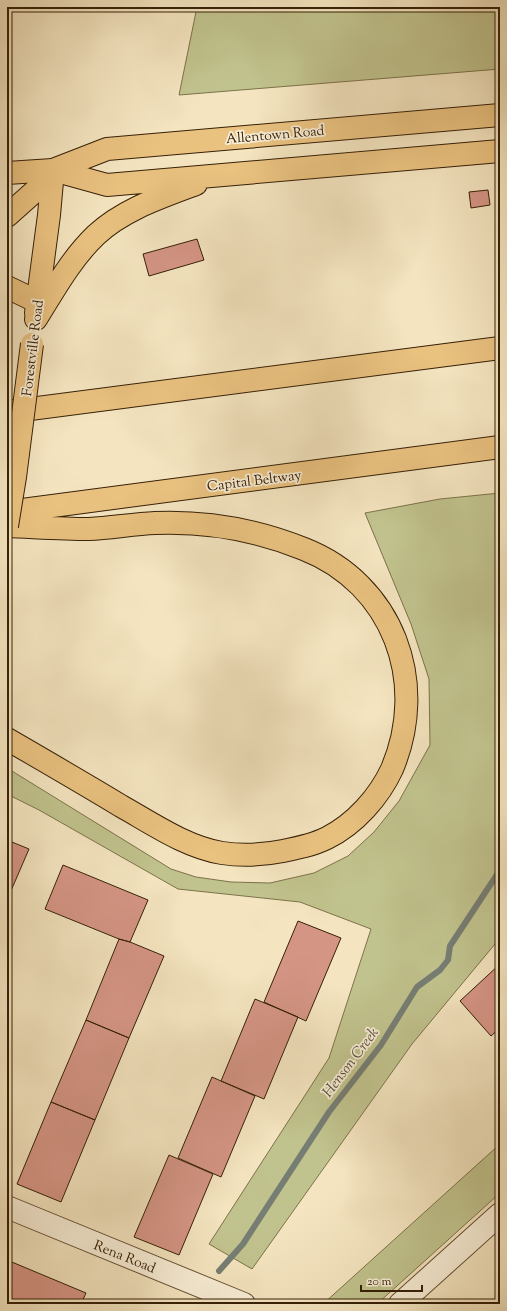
<svg xmlns="http://www.w3.org/2000/svg" width="507" height="1311" font-family="'Sorts Mill Goudy',serif">
<style>
.green{fill:#c1c38e;stroke:#7c724a}
.lines{fill:none;stroke-linecap:round;stroke-linejoin:round}
.stream{stroke:#767e74;stroke-width:6}
.building{fill:#d59585;stroke:#362007}
.minor-casing{stroke:#665135;stroke-width:24}
.major-casing{stroke:#362007;stroke-width:24}
.highway-casing{stroke:#362007;stroke-width:24}
.path{stroke:#362007;stroke-width:2.5;stroke-dasharray:1 2;stroke-linecap:butt}
.minor{stroke:#f8eed6;stroke-width:22}
.major{stroke:#eac280;stroke-width:22}
.highway{stroke:#eac280;stroke-width:22}
.major-bridge-casing{stroke:#362007;stroke-width:24;stroke-linecap:butt}
.major-bridge{stroke:#eac280;stroke-width:22}
.labels{text-anchor:middle;stroke-width:3.5;stroke-linejoin:round;paint-order:stroke}
.street-label{font-size:14px;fill:#362007;stroke:#f8eed6}
.water-label{font-size:15px;font-style:italic;fill:#564f3e;stroke:#f8eed6}
</style>
<rect width="100%" height="100%" fill="#f4e5c0"/>
<filter id="stains"><feTurbulence type="fractalNoise" baseFrequency=".005" numOctaves="4"/><feColorMatrix values="0 0 0 0 .2 0 0 0 0 .09 0 0 0 0 .02 0 0 0 .5 -.17"/></filter>
<radialGradient id="worn" r=".72"><stop offset=".6" stop-color="#630" stop-opacity="0"/><stop offset="1" stop-color="#630" stop-opacity=".3"/></radialGradient>
<!-- green -->
<path class="green" d="M197 7H500V69L179 95Z
M500 493V938L412 1044 252 1269 209 1244 329 1058 371 929 300 902 178 889 39 810 7 794V768L171 869 196 877 231 882 270 883 314 873 348 856 374 832 399 801 430 745 429 679 411 624 365 513 440 499Z
M500 1144V1193L377 1304H323Z"/>
<g class="lines">
<!-- stream -->
<path class="stream" d="M219 1271 243 1244 329 1112 381 1045 417 987 440 970 448 960 450 946 500 870"/>
</g>
<!-- building -->
<path class="building" d="M488 190 490 205 471 208 469 192Z
M197 239 204 260 149 276 143 254Z
M7 840 29 849 7 900Z
M63 865 148 900 130 942 119 939 45 909Z
M298 921 341 938 306 1021 264 1002Z
M119 939 130 942 164 956 129 1038 86 1020Z
M500 964V1028L491 1036 460 1001Z
M255 999 298 1017 264 1099 221 1081Z
M86 1020 129 1038 95 1120 51 1102Z
M212 1077 255 1096 221 1177 178 1158Z
M51 1102 95 1120 61 1202 17 1184Z
M169 1155 213 1174 179 1255 134 1237Z
M7 1260 86 1293 81 1304H7Z"/>
<g class="lines">
<defs>
<path id="minor" d="M7 1207 244 1304
M400 1304 500 1214"/>
<path id="major" d="M53 170 107 185 500 151
M7 173 53 170 107 149 500 115
M36 313 49 215 53 170
M36 319C54 290 71 259 96 235 124 209 162 197 196 184"/>
<path id="highway" d="M7 216 35 191 53 170
M7 287 38 302
M7 412 500 348
M7 512 500 447
M7 526C34 527 61 529 89 529 111 528 133 524 155 523 206 521 257 530 304 549 393 584 429 682 392 769 379 797 355 824 327 838 313 845 298 848 283 851 263 855 242 856 222 853 186 847 153 824 121 806 83 783 45 761 7 739"/>
</defs>
<!-- minor casing -->
<use href="#minor" class="minor-casing"/>
<!-- major casing -->
<use href="#major" class="major-casing"/>
<!-- highway casing -->
<use href="#highway" class="highway-casing"/>
<!-- path -->
<path class="path" d="M7 9 11 7"/>
<!-- minor -->
<use href="#minor" class="minor"/>
<!-- major -->
<use href="#major" class="major"/>
<!-- highway -->
<use href="#highway" class="highway"/>
<defs>
<path id="major-bridge" d="M7 526 15 477 32 344"/>
</defs>
<!-- major-bridge casing -->
<use href="#major-bridge" class="major-bridge-casing"/>
<!-- major-bridge -->
<use href="#major-bridge" class="major-bridge"/>
</g>
<g class="labels">
<!-- street labels -->
<g class="street-label">
<text transform="translate(275 134) rotate(-5)" y="5">Allentown Road</text>
<text transform="translate(32 348) rotate(-83)" y="5">Forestville Road</text>
<text transform="translate(254 480) rotate(-7)" y="5">Capital Beltway</text>
<text transform="translate(125 1256) rotate(22)" y="5">Rena Road</text>
</g>
<!-- water labels -->
<g class="water-label">
<text transform="translate(350 1062) rotate(-53)" y="5">Henson Creek</text>
</g>
</g>
<!-- margin -->
<rect width="507" height="1311" fill="none" stroke="#f4e5c0" stroke-width="24"/>
<rect x="8" y="8" width="491" height="1295" fill="none" stroke="#362007" stroke-width="2"/>
<rect x="12" y="12" width="483" height="1287" fill="none" stroke="#362007"/>
<!-- scale -->
<path d="M361 1285v6h61v-6" fill="none" stroke="#362007" stroke-width="2"/>
<text x="367" y="1285" font-size="12" fill="#362007" stroke="#f8eed6" stroke-width="3" paint-order="stroke">20 m</text>
<rect width="100%" height="100%" filter="url(#stains)"/>
<rect width="100%" height="100%" fill="url(#worn)"/>
</svg>
